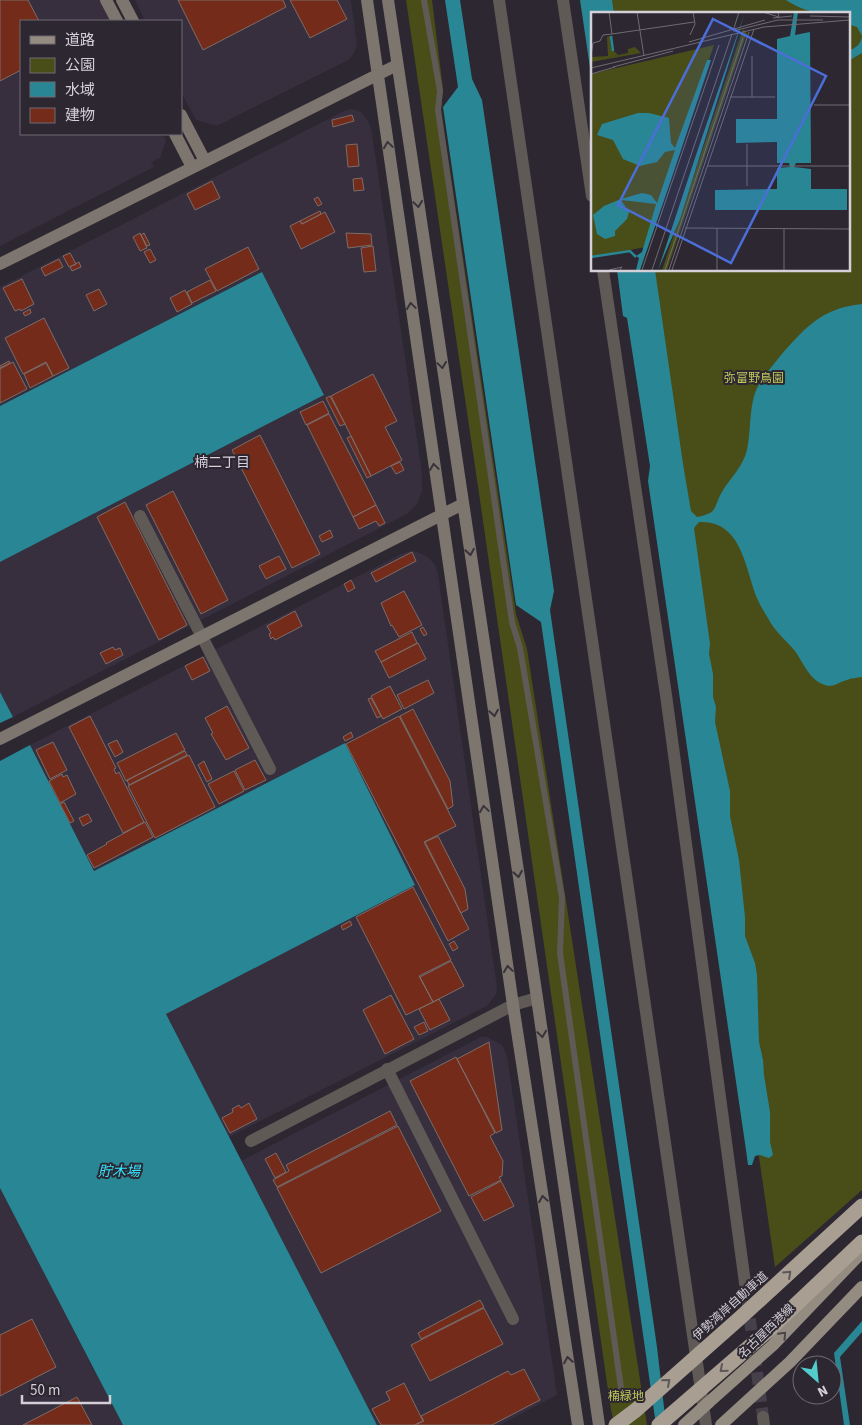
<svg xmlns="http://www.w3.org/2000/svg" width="862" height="1425" font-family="'Source Sans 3','Noto Sans JP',sans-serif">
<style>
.built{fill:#372e3e}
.green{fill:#494e18}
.water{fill:#298694}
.building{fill:#742b1a;stroke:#7c6d69}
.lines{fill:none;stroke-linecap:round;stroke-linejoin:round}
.street-tunnel{stroke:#45404a;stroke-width:12;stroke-dasharray:12 6;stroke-linecap:butt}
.lane{stroke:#5f5a56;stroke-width:6}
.street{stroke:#5f5a56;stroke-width:12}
.secondary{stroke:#7d766f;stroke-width:12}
.primary{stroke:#948b81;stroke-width:12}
.primary-bridge{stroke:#948b81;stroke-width:12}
.highway-bridge{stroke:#a99e92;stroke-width:15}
.oneway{stroke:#38333a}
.oneway2{stroke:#5e5758}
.oneway3{stroke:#4b4549}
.labels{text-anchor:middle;stroke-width:4;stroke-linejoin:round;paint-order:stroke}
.park-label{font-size:12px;fill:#c0cc5b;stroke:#2c2731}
.street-label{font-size:12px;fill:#d4d0d7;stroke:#2c2731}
.neighbourhood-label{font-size:14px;fill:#d6cfdd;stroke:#2c2731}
.water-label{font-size:14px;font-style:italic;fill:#33e5fd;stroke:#2c2731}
.inset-river{fill:none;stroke:#298694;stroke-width:2.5}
.inset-road{fill:none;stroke:#6f6b73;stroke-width:1}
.view{fill:#4b6ed8;fill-opacity:0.15;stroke:#4b6ed8;stroke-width:2.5}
.inset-edge{fill:none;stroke:#d4d0d7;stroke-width:2.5}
</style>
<rect width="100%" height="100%" fill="#2c2731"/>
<!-- built -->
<path class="built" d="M0 0H100L111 21H21V134H163L166 141 160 158 151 162 154 167 0 246Z
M135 0H351L357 45 354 53 350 59 217 126 196 120 181 92V21H145Z
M352 109 361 112 368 121 371 127 422 473V491L417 504 407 514 13 717 0 692V562L324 395 262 272 0 406V287L346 110Z
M411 551 417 552 428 557 435 565 438 574 497 987 496 994 487 1006 229 1137 166 1014 415 885 345 743 94 871 30 745 403 553Z
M481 1037H487L502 1045 507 1055 557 1395 500 1425H377L241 1161Z
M0 1188 123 1425H0Z"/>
<!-- green -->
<path class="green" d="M406 0H432L443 89 441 110 516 614 527 649 647 1425H614L610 1404 480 500Z
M591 0H862V1190L775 1267 630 270H848V14H593Z"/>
<!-- water -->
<path class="water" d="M445 0H460L472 79 482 100 554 591 550 610 657 1347 665 1416 656 1425 541 622 516 605 443 107 458 87Z
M580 0H612L614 14H592V81Z
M786 0H862V36L857 27 848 24V14C824 14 807 14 786 0Z
M862 37V53L848 61V51C856 48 860 45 862 37Z
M617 270H655L683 464 691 511 697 517C719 513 713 507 722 492 730 478 743 467 747 450 751 431 749 411 755 393 760 379 772 367 781 355 806 327 822 308 862 304V677C857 678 851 678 847 680 839 682 833 688 825 685 810 681 803 662 795 651 786 640 774 631 768 618 764 612 760 605 757 598 745 568 742 520 699 522L694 528 710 644 709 654 713 674V697L716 707 715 722 730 791V816L739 860 745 917V936L755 963 757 975 759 1042 763 1060 764 1075 770 1112V1142L773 1155 769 1158 760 1155 755 1156 752 1165H748L746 1150 648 481 650 466 627 318 623 316Z
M262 272 324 395 0 562V406Z
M0 692 13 717 0 723Z
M345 743 415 885 166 1014 377 1425H123L0 1188V761L30 745 94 871Z
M862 1321V1332L840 1357 850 1425H844L834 1353Z"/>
<!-- building -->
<path class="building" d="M0 0H28L39 21H21V70L0 81Z
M178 0H283L286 7 203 50Z
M290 0H337L347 19 310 38Z
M352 115 354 121 333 127 332 120Z
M357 144 359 166 348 167 346 145Z
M362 178 364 190 354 191 353 179Z
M212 181 220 198 195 210 187 194Z
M318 197 322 204 318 206 314 199Z
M320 211 321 214 302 224 300 221Z
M325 212 335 232 301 249 290 226 300 221 302 224Z
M140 233 147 248 140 251 133 237Z
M144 233 150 245 147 246 141 235Z
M346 233 371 234 372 245 348 248Z
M373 246 376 271 364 272 361 248Z
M248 247 259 269 217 291 205 269Z
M150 249 156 260 150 263 144 252Z
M70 253 76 264 69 267 63 256Z
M59 259 63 267 45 276 41 268Z
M79 262 81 267 72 271 70 267Z
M22 279 34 304 21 311 20 309 15 311 3 288Z
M210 280 216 291 192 303 187 292Z
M99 289 107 304 94 311 86 295Z
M185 290 192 304 177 312 170 298Z
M30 309 31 313 25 316 23 313Z
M44 318 69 368 53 376 46 362 23 374 5 338Z
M9 361 10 363 0 368V366Z
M13 362 27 389 0 403V369Z
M46 363 53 376 30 388 24 374Z
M373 374 397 421 385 427 402 460 371 476 331 396Z
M330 396 345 424 340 426 326 398Z
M323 401 329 413 306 425 300 412Z
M329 414 376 505 353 517 307 425Z
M260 435 320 554 292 568 232 450Z
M351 436 371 476 367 478 347 438Z
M400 462 404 470 396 474 391 466Z
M173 491 228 600 201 614 146 505Z
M125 502 187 625 159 640 97 517Z
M376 505 385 523 379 526 376 521 359 529 353 517Z
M330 530 333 537 322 542 319 536Z
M412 552 416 561 376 582 371 573Z
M279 556 286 569 266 579 259 566Z
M351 580 355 588 348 592 344 584Z
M404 591 422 625 399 637 392 625 391 626 381 603Z
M295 611 302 626 275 640 273 637 271 639 269 634 271 633 267 626Z
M423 627 427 634 424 636 420 629Z
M412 632 417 643 381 662 375 651Z
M418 643 426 659 389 678 381 662Z
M113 647 115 650 120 648 123 655 106 664 100 653Z
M203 657 210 671 192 680 185 666Z
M428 680 434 693 404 709 397 695Z
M390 686 402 709 383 719 371 696Z
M371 698 381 716 377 718 368 699Z
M227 706 249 748 226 760 211 734 213 733 205 718Z
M413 709 450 781 453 806 448 809 400 716Z
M90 716 116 768 114 769 116 774 119 772 144 822 123 833 69 727Z
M399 716 456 826 424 842 469 929 448 941 346 744Z
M351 732 353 737 345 741 343 737Z
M176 733 185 750 126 781 117 763Z
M117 740 123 752 115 757 108 744Z
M53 742 67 770 50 779 36 750Z
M185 751 187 755 129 785 127 780Z
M189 755 215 807 155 838 128 786Z
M255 760 266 780 245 790 235 770Z
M204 761 212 779 207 782 198 765Z
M234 771 244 791 219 804 208 784Z
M62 774 63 777 67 775 76 794 60 803 49 781Z
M64 802 74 821 70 823 60 804Z
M88 814 92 821 83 826 79 818Z
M145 822 153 837 94 868 87 855 107 844 106 843Z
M438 836 465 889 468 909 461 913 425 842Z
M413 887 451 960 419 976 433 1002 406 1015 356 917Z
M350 921 352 925 343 930 341 926Z
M454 941 458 948 453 951 449 944Z
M451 961 464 986 433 1002 420 977Z
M391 995 414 1039 385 1054 363 1010Z
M439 999 450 1020 430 1030 419 1009Z
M424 1022 428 1031 419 1035 414 1027Z
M489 1042 502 1130 496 1133 457 1059Z
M456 1057 495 1133 490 1136 503 1161 502 1176 499 1177 501 1180 469 1196 410 1081Z
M249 1103 257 1119 230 1133 222 1118 233 1112 232 1109 239 1105 241 1108Z
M390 1111 397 1125 277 1187 273 1180 289 1171 286 1165Z
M398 1126 441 1211 321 1273 277 1188Z
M276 1153 286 1172 275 1178 265 1159Z
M501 1181 514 1206 484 1221 471 1197Z
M480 1300 484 1307 421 1339 418 1333Z
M484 1308 503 1344 430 1381 411 1345Z
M32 1319 56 1367 0 1396V1335Z
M524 1369 540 1400 492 1425H415L424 1421 421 1416 508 1371 511 1375Z
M404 1383 423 1421 414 1425H381L372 1409 390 1400 386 1392Z
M77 1397 92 1425H23Z"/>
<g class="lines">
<!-- street-tunnel -->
<path class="street-tunnel" d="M745 1283 763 1417"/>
<!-- lane -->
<path class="lane" d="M424 0 440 91 438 110 512 622 520 648 562 898 560 953 622 1395"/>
<!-- street -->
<path class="street" d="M499 0 706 1425
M563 0 592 196
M603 270 666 695 745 1283
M140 516 270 769
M387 1069 513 1319
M251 1141 513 1005 537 998
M763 1417 764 1425"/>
<!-- secondary -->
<path class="secondary" d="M106 0 117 21
M122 0 133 21
M367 0 513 1005 578 1425
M388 0 537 998 599 1425
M181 115 205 161
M175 134 192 167
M0 264 397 65
M0 739 463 504"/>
<!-- primary -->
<path class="primary" d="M708 1403 773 1345 862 1252
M721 1425 790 1362 862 1287"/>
<!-- primary-bridge -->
<path class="primary-bridge" d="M684 1425 708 1403"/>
<!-- highway-bridge -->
<path class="highway-bridge" d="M616 1425 636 1410 741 1317 862 1206
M659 1425 770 1329 862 1242"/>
</g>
<!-- one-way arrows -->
<defs><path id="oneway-chevron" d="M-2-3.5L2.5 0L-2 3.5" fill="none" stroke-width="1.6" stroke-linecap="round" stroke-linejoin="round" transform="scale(1.25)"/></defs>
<g class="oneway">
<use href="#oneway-chevron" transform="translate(388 145) rotate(-98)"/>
<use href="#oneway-chevron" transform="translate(418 204) rotate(82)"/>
<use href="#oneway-chevron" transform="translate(411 306) rotate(-98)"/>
<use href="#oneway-chevron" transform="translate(442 365) rotate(82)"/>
<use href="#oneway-chevron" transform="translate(434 467) rotate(-98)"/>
<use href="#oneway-chevron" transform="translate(470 552) rotate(81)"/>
<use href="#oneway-chevron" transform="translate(494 713) rotate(81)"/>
<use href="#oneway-chevron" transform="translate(484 809) rotate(-98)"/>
<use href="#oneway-chevron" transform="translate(518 874) rotate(81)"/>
<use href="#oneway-chevron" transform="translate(508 969) rotate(-98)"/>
<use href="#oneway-chevron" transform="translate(542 1034) rotate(82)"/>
<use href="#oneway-chevron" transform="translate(543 1199) rotate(-99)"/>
<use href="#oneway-chevron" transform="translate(568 1360) rotate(-99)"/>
</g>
<g class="oneway2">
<use href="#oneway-chevron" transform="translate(788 1274) rotate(-43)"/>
<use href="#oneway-chevron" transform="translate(723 1369) rotate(139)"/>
<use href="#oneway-chevron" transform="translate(667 1382) rotate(-41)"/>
</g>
<use class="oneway3" href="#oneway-chevron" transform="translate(783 1335) rotate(-47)"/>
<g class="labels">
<!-- park labels -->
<g class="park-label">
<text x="754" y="382">弥富野鳥園</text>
<text x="626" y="1400">楠緑地</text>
</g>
<!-- street labels -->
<g class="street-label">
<text transform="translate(730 1306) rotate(-42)" y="4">伊勢湾岸自動車道</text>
<text transform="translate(766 1331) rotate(-44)" y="4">名古屋西港線</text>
</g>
<!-- neighbourhood labels -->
<g class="neighbourhood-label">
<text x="222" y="467">楠二丁目</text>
</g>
<!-- water labels -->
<g class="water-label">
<text x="119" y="1176">貯木場</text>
</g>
</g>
<!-- overview -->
<g transform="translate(591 12)">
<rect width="259" height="259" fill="#2c2731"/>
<path d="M152 17 156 21 154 26 76 258H71ZM19 24 20 36 27 43 37 41V37L44 35 50 41 0 50V39L1 45 17 44 16 25ZM123 33 55 235 0 245V62Z" fill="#494e18"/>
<path d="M154 0 89 207 67 258 107 137ZM203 0H207L204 23 219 20 220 151H205L203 155 220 157V177H256V198H124V178L186 177V156L199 155 198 151H186V130L145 131V107H186V27L199 24ZM116 48H120L80 168 49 258H45L48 246 45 244 51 240 65 192 30 188 38 200 36 207 24 219V224L14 227 6 222 2 203 13 194 30 187 51 181 60 183 66 191 84 138 74 140 66 150 49 154 32 147 22 128 6 123 11 112 47 101H58L78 106 80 131 84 136Z" fill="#298694"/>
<path class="inset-river" d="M20 24 22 39M0 245 39 239 45 245"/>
<path class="inset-road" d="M18 0 21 22 103 10M46 0 53 44M172 0 188 5 187 0M219 4 259 5M182 6 201 4M143 16 148 0M142 19 187 8H232M99 23 104 12 102 0M98 30 174 8M0 44 2 31 9 29 12 23 21 22M22 55 82 39M0 56 173 15 259 8M0 62 24 55M139 85H184M161 85V44M223 93H259M156 132V174M117 154H259M94 216 259 217M126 216V258M193 216V258M18 258 31 255 29 258M51 258 128 33M61 258 141 22M74 258 152 26M78 258 158 20M81 258 163 17"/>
<path class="view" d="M122 7 235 64 140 251 27 193Z"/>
<rect width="259" height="259" class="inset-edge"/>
</g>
<!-- legend -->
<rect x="20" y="20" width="162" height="115" fill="#2c2731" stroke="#6f6b73"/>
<rect x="30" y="36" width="25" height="8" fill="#948b81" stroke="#6f6b73"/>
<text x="65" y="45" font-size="15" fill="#d4d0d7">道路</text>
<rect x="30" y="58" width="25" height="15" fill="#494e18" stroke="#6f6b73"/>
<text x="65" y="70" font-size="15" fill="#d4d0d7">公園</text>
<rect x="30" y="82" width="25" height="15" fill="#298694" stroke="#6f6b73"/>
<text x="65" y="95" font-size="15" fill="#d4d0d7">水域</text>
<rect x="30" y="108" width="25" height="15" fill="#742b1a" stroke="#6f6b73"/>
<text x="65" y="120" font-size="15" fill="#d4d0d7">建物</text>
<!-- north arrow -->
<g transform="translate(817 1380) rotate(153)"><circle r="24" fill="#2c2731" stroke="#6f6b73"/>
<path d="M0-4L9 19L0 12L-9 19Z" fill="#53cdcb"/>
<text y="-8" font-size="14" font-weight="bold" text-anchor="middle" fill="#d4d0d7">N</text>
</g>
<!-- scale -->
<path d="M22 1395v8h88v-8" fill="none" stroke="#d4d0d7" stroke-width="2.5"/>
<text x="30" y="1395" font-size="15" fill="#d4d0d7" stroke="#2c2731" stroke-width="4" paint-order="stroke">50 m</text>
</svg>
